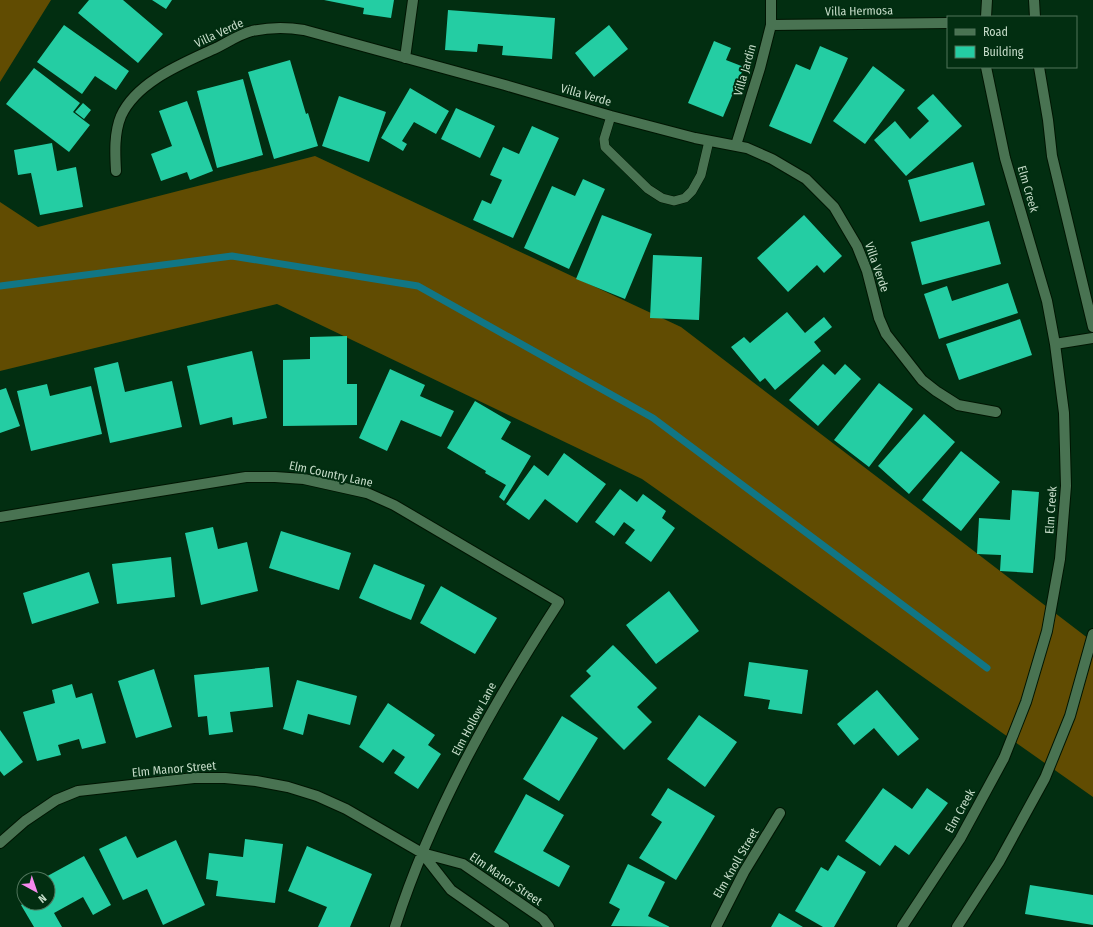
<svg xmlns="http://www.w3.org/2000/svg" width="1093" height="927" font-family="'Fira Sans Condensed',sans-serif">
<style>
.forest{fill:#614c02}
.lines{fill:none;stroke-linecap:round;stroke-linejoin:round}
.stream{stroke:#117685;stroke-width:7}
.building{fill:#24cda3}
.lane-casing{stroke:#001502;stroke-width:10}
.street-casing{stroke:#001502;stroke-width:12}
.lane{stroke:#497352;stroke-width:9}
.street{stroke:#497352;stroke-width:10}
.labels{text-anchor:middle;stroke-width:4;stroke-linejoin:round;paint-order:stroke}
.street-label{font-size:12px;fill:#c6dcc9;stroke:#022e11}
</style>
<rect width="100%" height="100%" fill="#022e11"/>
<!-- forest -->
<path class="forest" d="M0 0H51L0 82Z
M315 156 681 327 1093 642V797L642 479 277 304 0 371V202L38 227Z"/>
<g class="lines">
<!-- stream -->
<path class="stream" d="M0 286 232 256 418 286 653 418 987 668"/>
</g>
<!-- building -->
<path class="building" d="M89 0H123L163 34 138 63 78 13Z
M152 0H172L166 9Z
M324 0H394L391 18 363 14 364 8Z
M448 10 555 18 552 59 502 55 503 46 478 44 477 52 445 50Z
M64 25 129 71 116 90 95 76 82 94 37 62Z
M609 25 628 49 594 77 575 53Z
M714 41 731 48 726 60 744 67 723 117 688 103Z
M820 46 848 58 811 144 769 126 796 64 810 70Z
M290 60 306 114 308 113 318 146 274 159 248 72Z
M873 66 905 90 865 144 833 121Z
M34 68 80 103 73 112 90 125 69 152 6 104Z
M243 79 263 155 217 168 197 91Z
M410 88 449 111 436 134 414 122 402 141 407 144 403 151 381 138Z
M933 94 962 126 906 176 874 140 895 121 910 139 929 121 917 108Z
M339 96 386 112 369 162 322 146Z
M187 101 213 171 190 180 187 172 161 181 151 154 172 146 159 111Z
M83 103 91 110 84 119 75 112Z
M456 108 495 126 480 158 441 139Z
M532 126 559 138 513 238 473 220 482 200 491 204 502 180 490 175 503 147 519 154Z
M52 143 57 171 76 167 83 207 40 215 31 173 18 175 14 150Z
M973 162 985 205 920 222 908 180Z
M583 179 605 189 569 269 524 248 552 186 575 196Z
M602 215 652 234 625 299 576 279Z
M804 215 842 256 824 273 817 265 788 292 757 258Z
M989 221 1001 264 922 285 911 242Z
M653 255 702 257 699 320 650 318Z
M1008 283 1018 313 939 339 924 294 947 286 952 301Z
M787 312 805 333 824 317 832 327 814 342 821 351 775 390 765 378 760 382 731 347 744 337 750 343Z
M1020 319 1032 355 959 380 946 344Z
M347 336V384H357V425L283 426V360L310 359V337Z
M252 351 267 418 233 425 232 417 200 425 187 366Z
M118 362 125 392 172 381 182 427 110 443 94 368Z
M823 364 835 375 845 364 861 379 818 426 789 400Z
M390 369 425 385 420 396 454 411 441 437 401 420 387 451 359 438Z
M879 383 913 409 869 467 834 440Z
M47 384 50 396 91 386 102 434 31 451 17 391Z
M6 388 20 426 0 433V390Z
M475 401 511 422 501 439 531 456 504 501 499 497 506 485 485 473 486 471 447 448Z
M924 414 955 442 909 494 878 466Z
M961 451 1000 482 961 531 922 500Z
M564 453 606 484 577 523 545 499 529 520 506 504 534 465 548 476Z
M620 489 637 502 643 494 666 511 662 518 675 528 651 562 625 543 635 530 624 522 614 536 595 522Z
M1012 490 1039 492 1033 573 1000 571 1001 555 977 554 979 518 1010 520Z
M213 527 218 549 247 542 258 591 201 605 185 533Z
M281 531 351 553 339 590 269 568Z
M171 557 175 597 117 604 112 564Z
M374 564 425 585 411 620 359 598Z
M89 572 99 603 32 624 23 593Z
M441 586 497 618 475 654 420 623Z
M669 591 699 631 656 664 626 625Z
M613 645 657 688 637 707 652 722 624 750 570 696 591 676 586 671Z
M749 662 808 670 802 714 768 709 770 700 744 696Z
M269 667 273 707 230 712 233 732 209 735 207 716 198 717 194 675Z
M154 669 172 727 136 738 118 681Z
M297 680 357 696 350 725 308 714 303 735 283 729Z
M72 684 76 698 92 693 106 743 82 749 79 739 58 745 61 755 37 761 23 712 55 703 52 690Z
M877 690 919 739 898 756 874 728 854 745 837 724Z
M388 703 435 735 428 745 441 754 418 789 394 773 405 757 393 749 383 763 359 747Z
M699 715 737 742 705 787 667 759Z
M562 716 598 738 559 801 523 779Z
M0 730 23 762 4 776 0 771Z
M668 788 715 816 676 880 639 858 662 822 651 815Z
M883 788 912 809 927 788 948 803 909 855 895 845 880 866 845 841Z
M526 794 564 815 543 851 570 866 559 887 494 852Z
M126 836 137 858 176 840 205 905 163 925 147 889 123 900 99 849Z
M245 839 283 844 275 903 216 896 218 881 206 879 209 853 243 857Z
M307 846 372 874 350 927H318L327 907 288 891Z
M838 855 866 872 834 927H823L795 911 821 867 828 871Z
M84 856 111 905 93 915 83 897 54 913 62 927H34L21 905 24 903H48V879H42Z
M628 864 665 882 648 916 670 927 611 926 620 909 609 903Z
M1030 885 1093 895V925L1025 914Z
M779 913 803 927H771Z"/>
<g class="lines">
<defs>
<path id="lane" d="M611 116 604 139 605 147 648 189 662 198 674 201 685 198 692 191 701 175 709 141"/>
<path id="street" d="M1034 0 1035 17
M986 17 987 0
M771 25 948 23
M405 58 413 0
M1039 67 1048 120 1052 156 1093 327
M736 145 760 68 771 25V0
M116 171C115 153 114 133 121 116 137 81 184 63 216 48 228 42 240 34 252 31 270 27 287 27 304 30L505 85 611 116 695 138 747 148 772 159 806 179 834 207 857 246 867 271 879 318 886 334 922 380 936 391 958 405 996 412
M1055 344 1093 338
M0 517 246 477H275L304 479 367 493 394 505 559 602C493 704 432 811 395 927
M0 843 25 821 56 800 78 791 194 778H225L256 781 288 787 317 796 346 809 422 853 463 864 543 919 549 927
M422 853 451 890 504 927
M716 927 744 872 780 813
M902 927 960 839 1004 758 1026 702 1047 631 1060 559 1066 486 1064 413 1055 344 1047 301 1005 158 986 67
M957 927 999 862 1045 778 1070 716 1093 634"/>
</defs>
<!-- lane casing -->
<use href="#lane" class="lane-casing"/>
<!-- street casing -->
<use href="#street" class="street-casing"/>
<!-- lane -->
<use href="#lane" class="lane"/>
<!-- street -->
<use href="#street" class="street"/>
</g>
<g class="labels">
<!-- street labels -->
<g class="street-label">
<text transform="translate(859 11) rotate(-1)" y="4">Villa Hermosa</text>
<text transform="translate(219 33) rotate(-25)" y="4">Villa Verde</text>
<text transform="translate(745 70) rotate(-74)" y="4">Villa Jardin</text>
<text transform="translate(586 95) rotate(16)" y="4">Villa Verde</text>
<text transform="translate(1028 189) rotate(74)" y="4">Elm Creek</text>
<text transform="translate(877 267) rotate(71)" y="4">Villa Verde</text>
<text transform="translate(331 474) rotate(12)" y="4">Elm Country Lane</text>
<text transform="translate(1051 510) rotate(-86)" y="4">Elm Creek</text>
<text transform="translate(474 719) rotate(-62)" y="4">Elm Hollow Lane</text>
<text transform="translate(174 769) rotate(-5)" y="4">Elm Manor Street</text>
<text transform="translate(960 811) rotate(-61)" y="4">Elm Creek</text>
<text transform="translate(736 863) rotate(-60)" y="4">Elm Knoll Street</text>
<text transform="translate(506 879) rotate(34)" y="4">Elm Manor Street</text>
</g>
</g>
<!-- legend -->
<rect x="947" y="16" width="130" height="52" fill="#022e11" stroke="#50745b"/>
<rect x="955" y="29" width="20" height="6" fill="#497352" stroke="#50745b"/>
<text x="983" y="36" font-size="12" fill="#c6dcc9">Road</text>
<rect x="955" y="46" width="20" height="12" fill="#24cda3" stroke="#50745b"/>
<text x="983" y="56" font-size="12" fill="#c6dcc9">Building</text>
<!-- north arrow -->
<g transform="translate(36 891) rotate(140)"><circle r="19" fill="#022e11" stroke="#50745b"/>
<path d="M0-3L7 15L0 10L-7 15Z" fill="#f689ed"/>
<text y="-6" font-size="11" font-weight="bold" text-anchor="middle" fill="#c6dcc9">N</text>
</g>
</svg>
